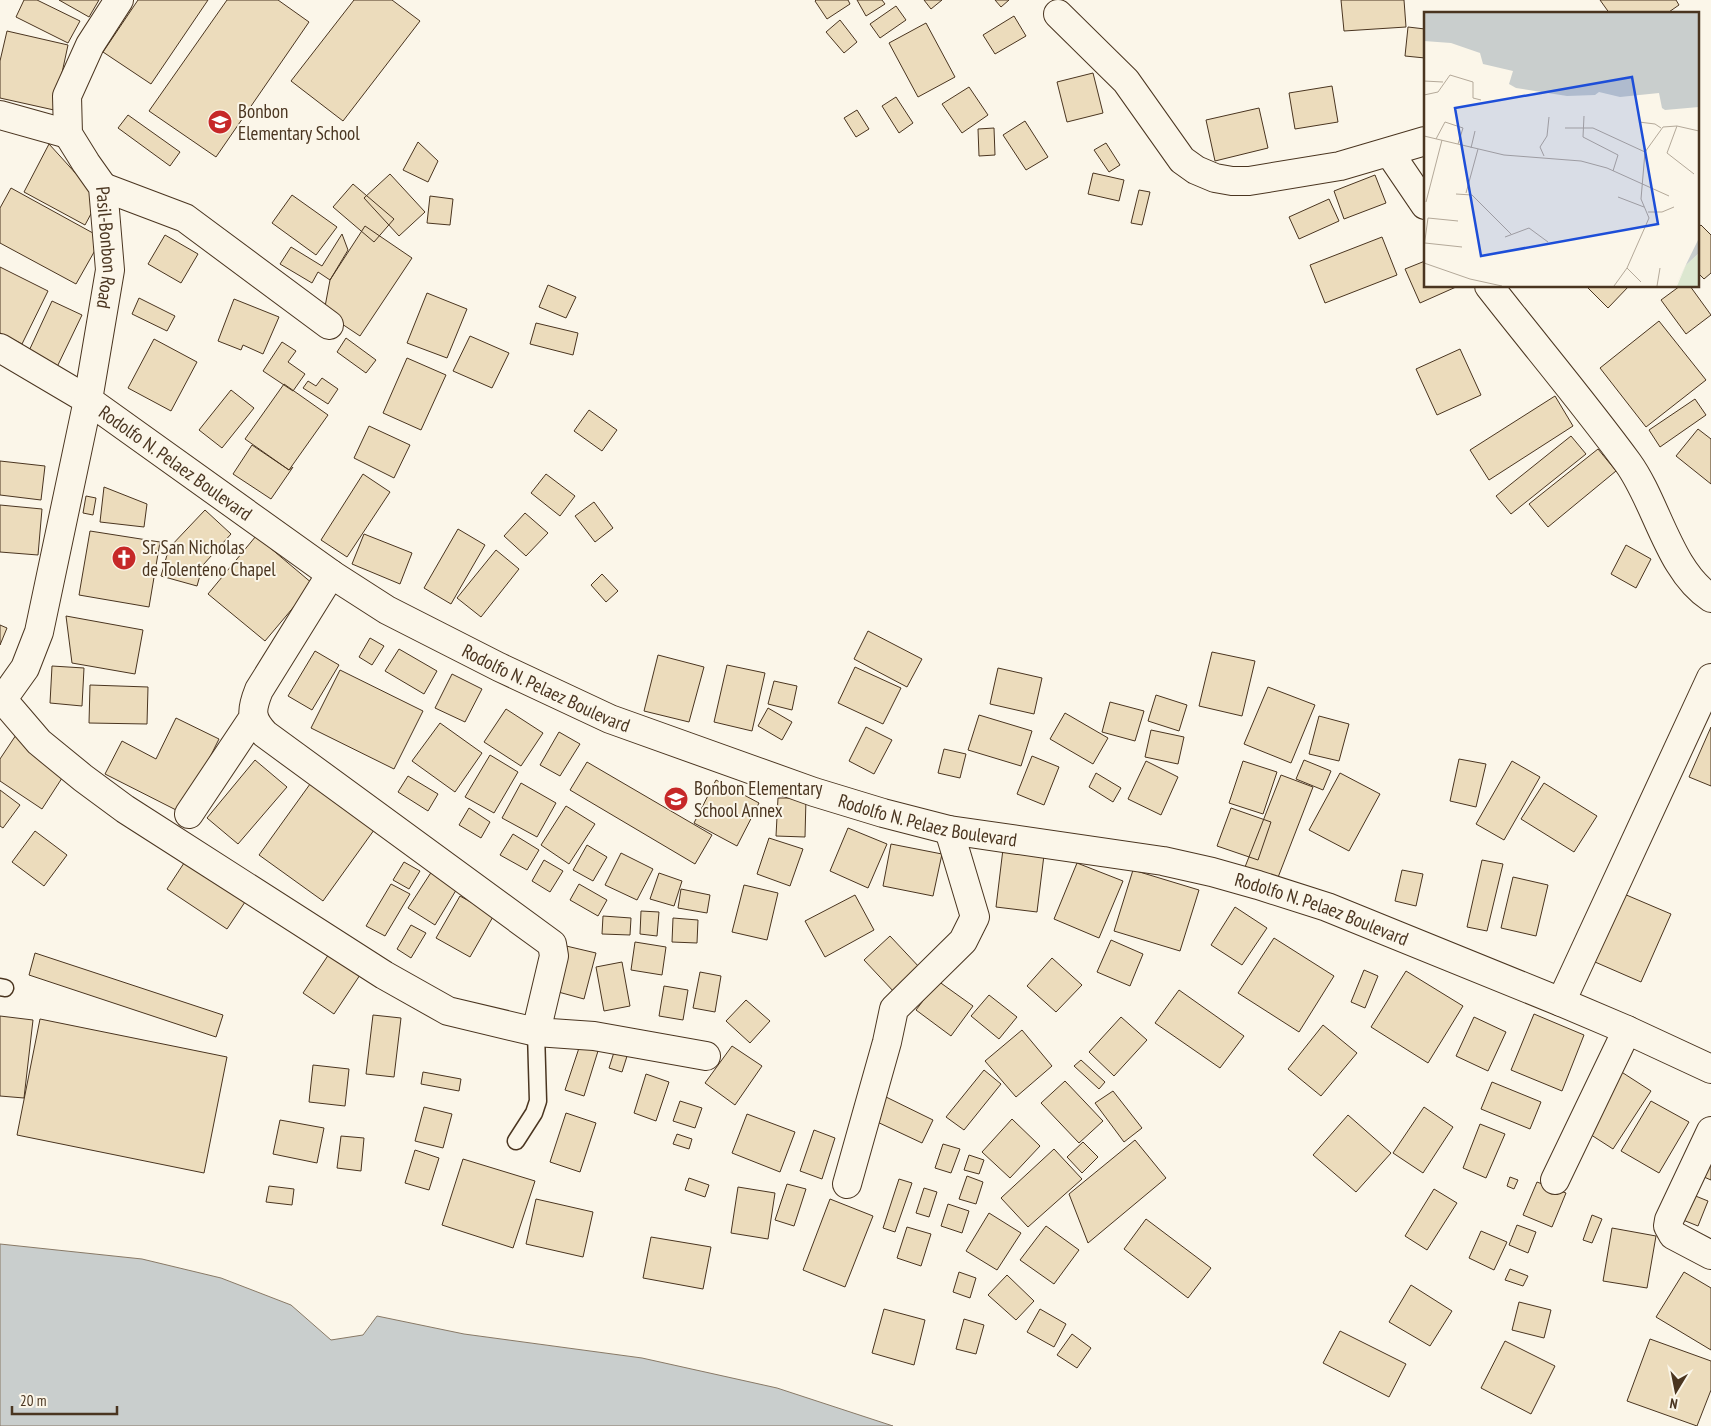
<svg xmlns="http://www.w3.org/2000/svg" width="1711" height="1426" font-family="'PT Sans Narrow',sans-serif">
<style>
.water{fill:#c9cecd;stroke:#887966}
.building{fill:#ecdcbc;stroke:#4a3520}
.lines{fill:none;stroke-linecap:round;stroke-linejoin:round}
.lane-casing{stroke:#4a3520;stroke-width:19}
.street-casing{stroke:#4a3520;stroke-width:30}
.secondary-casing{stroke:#4a3520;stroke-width:30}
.lane{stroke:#fbf6e9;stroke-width:16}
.street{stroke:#fbf6e9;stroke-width:28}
.secondary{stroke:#fbf6e9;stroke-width:28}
.labels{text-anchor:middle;stroke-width:4;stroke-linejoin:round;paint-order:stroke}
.poi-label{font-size:19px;fill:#4a3520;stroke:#fbf6e9;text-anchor:start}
.street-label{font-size:19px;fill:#4a3520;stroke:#fbf6e9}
.inset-road{fill:none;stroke:#b4a999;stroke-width:1}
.view{fill:#1d4ed8;fill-opacity:0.15;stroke:#1d4ed8;stroke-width:2.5}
.inset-edge{fill:none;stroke:#4a3520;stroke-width:2.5}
</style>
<rect width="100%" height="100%" fill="#fbf6e9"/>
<!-- water -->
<path class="water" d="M0 1244 142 1259 221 1278 291 1305 331 1340 363 1335 377 1316 464 1334 642 1358 777 1388 893 1426H0Z"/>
<!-- building -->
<path class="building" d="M24 0H37L80 21 68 43 16 17Z
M59 0H99L89 17Z
M138 0H208L151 84 103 52Z
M227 0H278L309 22 216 157 149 111Z
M354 0H392L420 21 343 121 291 81Z
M816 0H848L850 4 827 19 815 1Z
M857 0H882L885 4 866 16Z
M924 0H942L931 9Z
M995 0H1009L1001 7Z
M1341 0H1404L1406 27 1344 31Z
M1600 0H1676L1679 5 1666 14H1610Z
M896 6 906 20 880 38 870 24Z
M1014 16 1026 36 995 54 983 35Z
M840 20 857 42 844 53 826 32Z
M926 23 955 77 918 97 889 43Z
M1408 27 1425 29V58L1405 56Z
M7 31 68 45 54 110 0 98V61Z
M1093 73 1103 113 1067 122 1057 82Z
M1332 86 1338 122 1295 129 1289 93Z
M969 87 988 115 962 133 942 104Z
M896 97 913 123 899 133 882 106Z
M1259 108 1268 148 1215 161 1206 120Z
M857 110 869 129 856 137 844 118Z
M128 115 180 152 170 166 118 128Z
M1025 121 1048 157 1026 170 1003 135Z
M994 128 995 155 979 156 978 129Z
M418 142 438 161 428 182 403 170Z
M1106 143 1120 165 1109 172 1094 150Z
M49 144 99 199 85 225 24 192Z
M1093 173 1124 180 1119 201 1088 194Z
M390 174 425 212 399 236 364 198Z
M1375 175 1386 203 1344 219 1334 191Z
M353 184 394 219 374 242 333 207Z
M11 188 102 238 76 284 0 243V208Z
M1139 190 1150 192 1142 225 1131 223Z
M292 195 337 227 316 255 272 223Z
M430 196 453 199 450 225 427 223Z
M1329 199 1339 221 1299 239 1289 217Z
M1701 225 1711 235V273L1704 279 1697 272V228Z
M365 226 412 258 360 336 324 312 330 280Z
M342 234 348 250 330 280 318 272 312 283 280 264 291 247 322 266Z
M165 235 198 254 181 283 148 264Z
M1382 237 1397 275 1325 303 1310 265Z
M1425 261V286L1456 287 1420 303 1405 269Z
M0 267 48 291 22 344 0 333Z
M548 285 576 297 566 318 539 307Z
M1586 286H1629L1608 308Z
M1680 286H1690L1711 315 1686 334 1661 300Z
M427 293 467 309 447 358 407 343Z
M139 298 175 316 167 331 132 314Z
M234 299 279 317 263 354 243 345 241 350 218 341Z
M52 301 82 315 57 367 28 353Z
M1659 321 1706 380 1646 427 1600 368Z
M536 323 578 333 573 355 530 344Z
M470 336 509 353 492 388 453 371Z
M346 338 376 360 366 373 337 352Z
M154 339 197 362 171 411 128 388Z
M282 342 296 351 288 362 305 374 293 391 263 371Z
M1460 349 1481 395 1437 415 1416 369Z
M407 358 446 375 421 430 383 413Z
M322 378 338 389 328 404 303 388 308 381 316 386Z
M284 384 328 415 289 470 245 439Z
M231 390 254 408 222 448 199 430Z
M1555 396 1573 426 1489 480 1470 450Z
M1695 399 1706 415 1660 447 1649 430Z
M589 410 617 430 602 451 574 431Z
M369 426 410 445 394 478 354 458Z
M1698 429 1711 439V484L1676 456Z
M1571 436 1586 454 1511 514 1496 496Z
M252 445 289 470 293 467 271 499 233 474Z
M1598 449 1616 471 1548 527 1529 504Z
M0 461 45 466 41 500 0 495Z
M363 474 390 492 347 557 321 540Z
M546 474 575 496 560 516 531 493Z
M104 487 147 504 144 527 100 522Z
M86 496 96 498 93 515 83 513Z
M594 502 613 528 595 542 575 516Z
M0 505 42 509 38 555 0 552Z
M205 510 231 534 203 565 197 586 161 576 169 548Z
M525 513 548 533 526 556 504 536Z
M458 529 485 545 451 604 424 588Z
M90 531 160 542 149 607 79 595Z
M364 534 412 553 400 584 352 564Z
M256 536 313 584 265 641 208 594Z
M1626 545 1651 559 1636 588 1611 574Z
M496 550 519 569 481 617 457 598Z
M602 574 618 591 606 602 591 585Z
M66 616 143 630 135 674 72 663Z
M0 625 7 628 0 645Z
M868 631 922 659 907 687 854 659Z
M370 638 384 646 372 665 359 657Z
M399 649 437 671 424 694 385 671Z
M315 651 339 665 312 710 288 696Z
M1212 652 1255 661 1242 716 1199 706Z
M658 655 704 667 689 722 644 711Z
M727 665 765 673 752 731 714 722Z
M52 666 84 668 82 706 50 703Z
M855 667 901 688 883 724 838 703Z
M998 668 1042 678 1034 714 990 704Z
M340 670 423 711 394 769 311 728Z
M452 674 482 689 465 722 435 708Z
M774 681 797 686 792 710 768 704Z
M90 685 148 687 147 724 89 723Z
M1268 687 1315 705 1291 763 1244 744Z
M1156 695 1187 705 1179 731 1148 721Z
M1110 702 1144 711 1135 741 1102 732Z
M768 708 792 722 782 740 758 726Z
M506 709 543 733 521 766 484 742Z
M1065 713 1108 738 1093 764 1050 739Z
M979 715 1032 731 1021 766 968 750Z
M1319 716 1349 724 1339 761 1309 754Z
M176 718 219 739 182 813 105 774 122 741 156 759Z
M440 723 482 753 455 792 412 761Z
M866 727 892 740 874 774 849 761Z
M1711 727V786L1689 777Z
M1151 730 1184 737 1178 764 1145 757Z
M559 732 580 744 560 776 540 765Z
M16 735 64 775 42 809 0 781V759Z
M944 749 966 754 960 778 938 773Z
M490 755 518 772 494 813 465 797Z
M1032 756 1059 767 1044 805 1017 794Z
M1459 759 1486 764 1476 807 1450 801Z
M255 760 287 787 238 844 207 818Z
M1304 760 1331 771 1323 790 1296 779Z
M1146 761 1178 777 1161 815 1128 799Z
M1243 761 1277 772 1263 814 1229 803Z
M1512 761 1540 777 1504 840 1476 824Z
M587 762 712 835 695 864 570 790Z
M323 766 387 812 323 901 259 855Z
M1096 773 1121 788 1113 802 1089 787Z
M1340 773 1380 794 1349 851 1309 830Z
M1281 775 1313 787 1277 880 1245 867Z
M408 776 438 794 428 811 398 792Z
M716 780 759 803 737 846 694 823Z
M521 783 556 803 537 837 502 818Z
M1544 783 1597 816 1574 852 1521 819Z
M0 790 20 805 3 828 0 826Z
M778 798H806L805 837 776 836Z
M566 806 595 824 569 864 541 845Z
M469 808 490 822 481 838 459 825Z
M1231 808 1271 822 1258 860 1217 846Z
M848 828 887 844 868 888 830 871Z
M35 831 67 855 44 886 12 862Z
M513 834 539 850 527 870 500 855Z
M769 838 803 849 790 886 757 874Z
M891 844 942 854 933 896 883 886Z
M587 845 607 857 593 881 573 870Z
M1003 849 1044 855 1037 912 996 907Z
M621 853 653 869 637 900 605 885Z
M186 860 247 899 227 929 167 889Z
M544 860 563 871 550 892 532 881Z
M1482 860 1503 864 1487 931 1467 927Z
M404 862 420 871 409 889 393 880Z
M1077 863 1123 881 1099 938 1054 919Z
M1133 870 1199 890 1180 951 1114 931Z
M1402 870 1423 874 1416 906 1395 901Z
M432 871 458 887 435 925 408 908Z
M659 873 682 881 674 906 650 899Z
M1513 877 1548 885 1536 936 1501 928Z
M391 884 410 894 385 936 366 926Z
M579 884 607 900 598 916 570 900Z
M744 885 778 893 767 940 732 932Z
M681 889 710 895 707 913 678 908Z
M1624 894 1671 914 1641 982 1595 962Z
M855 895 874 930 825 957 805 921Z
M460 896 494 915 470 957 436 938Z
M1235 907 1267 928 1242 965 1211 945Z
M641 911 659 912 657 936 640 934Z
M603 916 631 918 630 935 602 934Z
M673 918 698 920 697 943 672 942Z
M411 925 426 933 411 958 397 949Z
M890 936 921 969 895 993 864 960Z
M1274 938 1334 976 1299 1032 1238 993Z
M1111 940 1143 954 1130 986 1097 972Z
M635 942 666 947 662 975 631 970Z
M562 945 596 953 584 999 551 990Z
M35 953 223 1015 216 1037 29 975Z
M329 954 360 975 334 1014 303 993Z
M1052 958 1082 985 1056 1012 1027 986Z
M622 962 630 1006 604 1011 596 967Z
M1364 970 1378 976 1365 1008 1351 1002Z
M1406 971 1463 1006 1428 1063 1371 1027Z
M700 972 721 976 715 1012 693 1008Z
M938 981 973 1006 951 1036 916 1010Z
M664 986 688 990 683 1020 659 1016Z
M1179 990 1244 1036 1220 1068 1155 1023Z
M989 995 1017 1017 999 1039 971 1016Z
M746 1000 770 1021 750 1043 726 1021Z
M1534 1014 1584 1035 1562 1091 1511 1070Z
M373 1015 401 1018 394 1077 366 1074Z
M0 1016 33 1020 24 1098 0 1096Z
M1121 1017 1147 1040 1114 1076 1089 1052Z
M1474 1017 1506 1032 1488 1071 1456 1056Z
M40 1019 227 1057 204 1173 17 1135Z
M1323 1025 1357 1053 1321 1096 1288 1069Z
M1022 1030 1052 1066 1016 1097 985 1061Z
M580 1045 598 1051 584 1096 565 1090Z
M732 1046 762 1066 735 1105 705 1083Z
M615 1049 628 1053 622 1072 609 1068Z
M1081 1060 1105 1082 1099 1089 1074 1066Z
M313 1065 349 1069 345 1106 309 1102Z
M984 1070 1001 1084 964 1130 946 1117Z
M1620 1071 1651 1091 1613 1149 1582 1129Z
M423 1072 461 1079 459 1091 421 1084Z
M646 1074 669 1082 656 1121 634 1113Z
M1065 1081 1103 1121 1079 1143 1041 1103Z
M1492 1082 1541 1102 1530 1129 1481 1109Z
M1113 1091 1142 1128 1124 1142 1095 1103Z
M884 1096 933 1120 922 1143 873 1120Z
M680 1101 702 1108 695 1128 673 1121Z
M1651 1101 1689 1122 1659 1173 1621 1151Z
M424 1107 452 1114 443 1148 415 1141Z
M1424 1107 1453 1127 1423 1173 1393 1153Z
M566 1113 596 1123 580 1172 550 1162Z
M747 1114 795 1132 780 1172 732 1153Z
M1348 1115 1391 1153 1356 1192 1313 1155Z
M1012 1119 1040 1146 1010 1178 982 1152Z
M280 1120 324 1128 317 1163 273 1154Z
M1480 1124 1505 1134 1486 1178 1463 1168Z
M814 1130 835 1138 822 1179 800 1171Z
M677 1134 692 1139 689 1149 673 1144Z
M341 1136 364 1138 361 1171 337 1168Z
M1711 1139V1180L1697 1174Z
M1135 1140 1166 1178 1088 1243 1069 1194Z
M1083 1142 1098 1157 1082 1173 1067 1157Z
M943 1144 960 1149 951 1173 935 1168Z
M1054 1149 1082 1179 1028 1227 1001 1198Z
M415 1150 439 1158 429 1190 405 1183Z
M969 1155 984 1160 979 1174 964 1170Z
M463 1159 535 1181 513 1248 442 1225Z
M967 1176 983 1182 976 1204 959 1199Z
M1510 1177 1518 1180 1514 1189 1507 1186Z
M689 1178 709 1185 705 1197 685 1190Z
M899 1179 912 1183 895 1232 883 1228Z
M1537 1182 1566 1193 1552 1227 1523 1215Z
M787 1184 806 1189 794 1226 775 1220Z
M269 1186 294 1189 292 1205 266 1202Z
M738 1187 775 1193 768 1239 731 1233Z
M924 1188 937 1192 929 1217 916 1213Z
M1434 1189 1457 1203 1427 1250 1405 1236Z
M1693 1195 1708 1201 1698 1226 1683 1220Z
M536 1199 593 1212 583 1257 526 1244Z
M830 1199 873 1216 845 1287 803 1270Z
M948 1204 969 1211 962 1233 941 1226Z
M989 1213 1021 1233 997 1270 966 1251Z
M1592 1215 1602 1219 1592 1243 1583 1240Z
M1146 1219 1211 1268 1188 1298 1124 1249Z
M1517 1225 1536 1232 1528 1253 1509 1245Z
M1046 1226 1079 1250 1054 1284 1020 1260Z
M907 1227 931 1234 921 1266 897 1258Z
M1612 1228 1656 1236 1647 1288 1603 1281Z
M1481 1231 1507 1242 1494 1270 1469 1258Z
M651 1237 711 1247 703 1289 643 1278Z
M1510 1269 1528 1276 1523 1286 1505 1280Z
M959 1272 976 1278 970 1298 953 1292Z
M1684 1272 1711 1288V1350L1656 1317Z
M1007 1275 1034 1301 1016 1320 988 1295Z
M1411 1285 1452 1311 1430 1346 1389 1322Z
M1519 1302 1551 1310 1544 1338 1512 1330Z
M884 1309 925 1320 914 1365 872 1353Z
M1040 1309 1066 1324 1054 1347 1027 1332Z
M964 1319 984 1325 976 1354 956 1349Z
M1340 1331 1406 1364 1389 1397 1323 1363Z
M1072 1334 1091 1348 1077 1368 1057 1355Z
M1650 1339 1711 1361V1390L1697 1426 1627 1401Z
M1505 1341 1555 1366 1531 1414 1481 1388Z"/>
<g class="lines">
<defs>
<path id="lane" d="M0 987 5 988
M516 1141 534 1113 538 1101 536 1032"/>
<path id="street" d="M1058 14 1126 81 1182 160 1196 170 1215 178 1232 181H1249L1340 166 1425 141
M0 115 68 134
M1389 152 1425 205
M103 187 185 218 329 325
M1489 286C1535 345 1584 403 1628 463 1657 503 1669 571 1711 598
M0 348 88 400 39 632 25 668 0 703
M331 574 259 690C251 710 250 718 265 734L552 944 554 956 536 1032
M3 700 39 742 83 778 125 809 384 975 448 1011 536 1032 594 1036 706 1056
M189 814 253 718
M1561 1002 1711 678
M1711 1131 1669 1220 1668 1226 1673 1235 1711 1255
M1555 1180 1627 1030
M847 1184 887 1042 894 1009 963 941 975 917 949 830"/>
<g id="secondary">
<path id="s1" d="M119 0 90 45 67 96 68 134 86 163 103 187 110 270 88 400 331 574 387 610 499 667 610 719 814 792 883 813 949 830 1163 861 1212 872 1258 885 1327 907 1561 1002 1627 1030 1711 1069"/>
</g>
</defs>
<!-- lane casing -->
<use href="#lane" class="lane-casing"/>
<!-- street casing -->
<use href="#street" class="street-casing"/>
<!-- secondary casing -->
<use href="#secondary" class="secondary-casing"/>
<!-- lane -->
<use href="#lane" class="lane"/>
<!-- street -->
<use href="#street" class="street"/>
<!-- secondary -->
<use href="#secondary" class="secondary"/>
</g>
<!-- icons -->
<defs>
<symbol id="school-disc" viewBox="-11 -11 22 22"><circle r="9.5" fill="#c62828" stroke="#fbf6e9"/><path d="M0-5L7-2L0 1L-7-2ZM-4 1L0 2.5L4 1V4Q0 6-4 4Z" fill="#fff"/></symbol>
<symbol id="church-disc" viewBox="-11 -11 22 22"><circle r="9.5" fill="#c62828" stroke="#fbf6e9"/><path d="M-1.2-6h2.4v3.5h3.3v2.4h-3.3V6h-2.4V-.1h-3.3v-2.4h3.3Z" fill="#fff"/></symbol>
</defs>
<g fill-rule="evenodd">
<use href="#school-disc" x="206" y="108" width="28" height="28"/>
<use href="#church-disc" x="110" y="544" width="28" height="28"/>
<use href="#school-disc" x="662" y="785" width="28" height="28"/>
</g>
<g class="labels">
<!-- poi labels -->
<g class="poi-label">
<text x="238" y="118">Bonbon<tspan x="238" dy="22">Elementary School</tspan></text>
<text x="142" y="554">Sr. San Nicholas<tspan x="142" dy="22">de Tolenteno Chapel</tspan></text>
<text x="694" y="795">Bonbon Elementary<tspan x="694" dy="22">School Annex</tspan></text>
</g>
<!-- street labels -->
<g class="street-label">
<text dy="7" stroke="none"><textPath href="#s1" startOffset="272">Pasil-Bonbon Road</textPath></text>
<text dy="7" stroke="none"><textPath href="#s1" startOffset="534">Rodolfo N. Pelaez Boulevard</textPath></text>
<text dy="7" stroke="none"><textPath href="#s1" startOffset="969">Rodolfo N. Pelaez Boulevard</textPath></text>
<text dy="7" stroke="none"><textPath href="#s1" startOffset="1374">Rodolfo N. Pelaez Boulevard</textPath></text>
<text dy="7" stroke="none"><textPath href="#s1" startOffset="1779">Rodolfo N. Pelaez Boulevard</textPath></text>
</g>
</g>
<!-- overview -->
<g transform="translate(1424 12)">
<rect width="275" height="275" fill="#fbf6e9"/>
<path d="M275 241V274H253L262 253Z" fill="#dce7d0"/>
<path d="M0 1H275V95L241 98 238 96 235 81 196 85 175 80 171 83 143 84 92 76 85 72 89 59 59 52 56 41 27 31 0 29ZM275 226V241L262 253 252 273Z" fill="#c9cecd"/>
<path class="inset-road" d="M0 69 19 70M0 83 14 80 26 63 49 70V86L57 88M160 104 159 125 194 143 189 159M215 110 231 112 237 116M253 114 243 141 270 162M141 116H169L221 140M0 124 80 143 157 149 183 156 245 184M12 127 21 110 39 116 34 132M47 136 51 119M120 144 116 135 123 124 125 105M42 181 54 137M32 182 48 183 87 222M194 185 220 195M2 190 18 128M224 200H238L250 195M81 225 105 216 124 230M1 231 38 235M0 235 4 206 34 209M0 251 46 267 78 274M203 256 217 270M190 274 203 256 225 206 217 187 221 140 239 115 253 114 275 119M233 274 236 256"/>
<path class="view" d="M208 65 234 212 57 244 31 96Z"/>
<rect width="275" height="275" class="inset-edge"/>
</g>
<!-- north arrow -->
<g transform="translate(1676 1391) rotate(190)" stroke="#fbf6e9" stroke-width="4" paint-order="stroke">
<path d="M0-4L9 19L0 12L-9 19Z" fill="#4a3520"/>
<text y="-8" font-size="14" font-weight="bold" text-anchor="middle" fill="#4a3520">N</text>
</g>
<!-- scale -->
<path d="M12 1406v8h105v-8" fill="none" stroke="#4a3520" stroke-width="2.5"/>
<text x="20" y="1406" font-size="15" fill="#4a3520" stroke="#fbf6e9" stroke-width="4" paint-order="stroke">20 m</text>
</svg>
